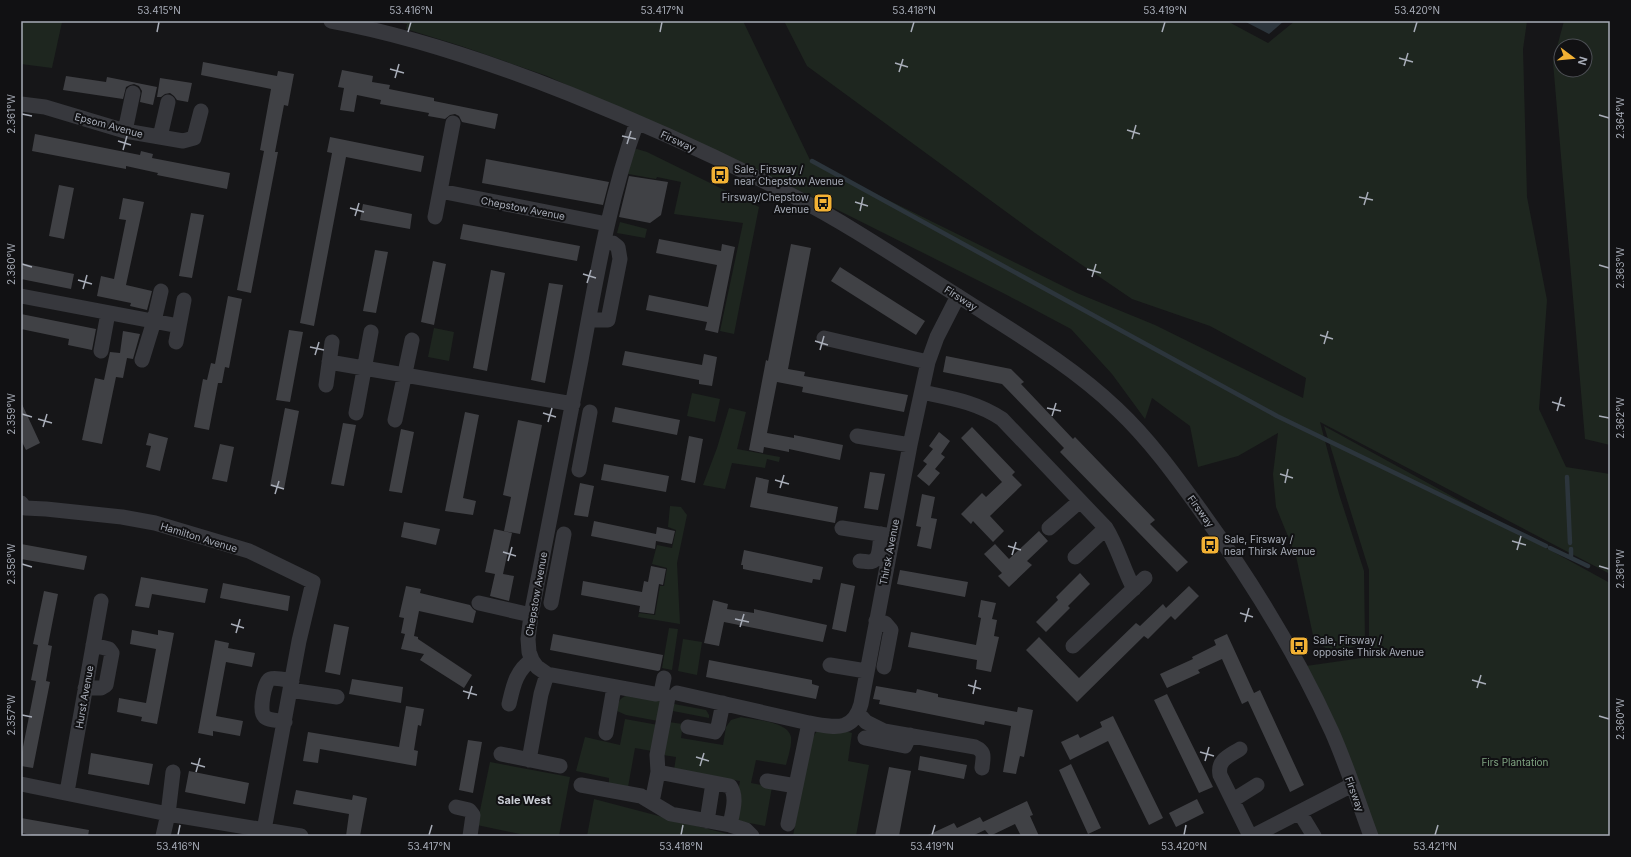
<svg xmlns="http://www.w3.org/2000/svg" width="1631" height="857" font-family="Inter,sans-serif">
<style>
.green{fill:#1e261f;fill-rule:evenodd}
.water{fill:#2c353c}
.lines{fill:none;stroke-linecap:round;stroke-linejoin:round}
.stream{stroke:#2c353c;stroke-width:4.5}
.building{fill:#404145}
.minor{stroke:#37383d;stroke-width:15}
.ticks{fill:none;stroke:#a8adb8;stroke-width:1.5}
.labels{text-anchor:middle;stroke-width:4;stroke-linejoin:round;paint-order:stroke}
.street-label{font-size:10px;fill:#a8adb8;stroke:#111113}
.poi-label{font-size:10px;fill:#a8adb8;stroke:#111113;text-anchor:start}
.park-label{font-size:10px;fill:#7fa381;stroke:#111113}
.neighbourhood-label{font-size:11px;font-weight:bold;fill:#c9ccd4;stroke:#111113}
.neatline{fill:none;stroke:#a8adb8;stroke-width:1.5}
.ticks-label{font-size:10px;text-anchor:middle;fill:#a8adb8}
</style>
<rect width="100%" height="100%" fill="#161618"/>
<!-- green -->
<path class="green" d="M391 21H743L811 162 1077 293 1155 325 1303 398 1306 378 1210 326 1132 299 1035 233 807 66 784 21H1227L1268 43 1295 21H1527L1523 49 1527 197 1547 300 1539 409 1566 467 1610 474V574L1320 422 1339 494 1364 571 1365 643 1333 653 1314 640 1296 556 1276 507 1273 474 1278 433 1238 456 1198 467 1190 426 1152 398 1145 419 1112 374 1071 329 1005 294 800 191 547 76 461 46 406 29 407 24Z
M1564 21H1610V445L1585 439 1553 62ZM1561 46H1585V70H1561Z
M62 22 52 68 21 64V23Z
M637 149 647 152 759 207 734 334 720 331 743 223 674 214 681 182 657 177 656 179 623 173 633 150Z
M620 222 647 229 645 238 617 233Z
M434 328 454 332 449 361 428 357Z
M692 393 720 399 715 422 687 416Z
M729 408 746 412 737 449 780 457 779 462 767 459 765 468 732 463 725 489 703 485 717 448Z
M1324 426 1610 583V836H1377L1299 667 1369 657V570Z
M670 506 681 507 687 515 677 563 680 624 638 617 639 613 655 615 660 586H664L667 568 652 564 657 545 672 548 676 530 668 527Z
M669 628 678 629 672 670 662 668Z
M683 639 702 642 697 675 678 671Z
M628 695 662 701 658 721 626 715 617 711C618 702 619 698 628 695Z
M674 704 706 710 709 715V718L673 711Z
M741 717C754 720 788 721 791 737 792 745 788 757 786 765L756 760 751 783 772 787 765 826 733 820 740 781 674 770 676 757 663 755 668 722 683 724 681 738 723 745 726 727 731 720Z
M625 719 658 725 652 751 635 748 628 787 609 784V778L576 771 585 737 620 745Z
M841 730 852 733 848 761 869 765 856 836H793L811 740 817 731Z
M490 762 570 777 559 836H529L477 825Z
M594 799 735 836H587Z"/>
<!-- water -->
<path class="water" d="M1244 21H1284L1269 34Z"/>
<g class="lines">
<!-- stream -->
<path class="stream" d="M812 161 1277 416 1546 546
M1567 477 1570 543
M1550 548 1588 566
M1571 549V558"/>
</g>
<!-- building -->
<path class="building" d="M203 62 277 76 278 71 294 74 288 106 284 105 275 152H278L251 293 237 290 264 151 260 150 271 89 201 75Z
M342 70 373 76 372 82 390 85 389 89 434 98V101L498 114 495 129 462 122 459 116 455 114 450 115 445 119 428 116 429 113 380 104 381 100 357 95 354 112 340 110 344 88 338 87Z
M66 76 106 82 107 77 157 87 153 105 140 102 142 91 139 86 134 84 130 85 126 87 123 99 63 90Z
M160 78 192 83 188 102 177 100 174 96 170 93 165 94 161 97H157Z
M35 134 140 155 141 151 153 154 152 158 230 173 227 189 157 175 158 173 126 166V169L32 151Z
M330 137 424 156 421 172 346 157 314 326 300 323 332 153 327 152Z
M486 159 609 182 603 205 482 183Z
M629 176 668 182 661 215 650 223 619 217Z
M59 185 74 188 64 239 49 236Z
M123 198 144 202 126 285 152 291 147 310 130 306 131 303 97 296 101 276 114 279 126 220 119 219Z
M363 204 412 214 410 229 360 220Z
M191 213 204 215 192 278 179 276Z
M463 224 580 246 577 261 460 239Z
M659 239 721 251 722 244 735 247 718 333 705 330 707 322 646 310 649 295 708 307 717 265 656 253Z
M791 244 811 248 788 369 805 372 804 376 908 395 904 412 802 392 803 387 777 382 767 433 794 438V435L843 445 840 460 789 449V452L764 447 763 453 749 450 766 360 768 361Z
M375 250 388 252 376 313 363 311Z
M433 261 446 264 434 325 421 322Z
M21 263 74 274 71 289 21 279Z
M840 267 925 321 916 335 831 281Z
M491 270 505 273 487 371 473 368Z
M549 283 563 285 545 383 531 380Z
M228 296 242 299 229 368 225 367 222 383H218L209 430 194 427 203 379 207 380 211 363 215 364Z
M21 314 96 329 92 350 68 345 69 339 21 329Z
M289 330 303 332 290 402 276 400Z
M123 331 140 334 133 359 127 358 123 378 116 377 102 444 82 440 95 378 104 380 110 352 120 353Z
M625 351 702 365 704 354 717 357 712 386 699 384V380L622 365Z
M946 356 1011 369 1024 382 1021 384 1073 439 1075 437 1155 520 1150 524 1188 562 1177 572 1060 452 1064 448 1002 384 943 372Z
M21 402 40 443 26 450 21 440Z
M615 407 680 420 677 435 612 422Z
M285 408 299 411 284 489 270 486Z
M465 412 479 415 463 498 476 501 473 515 445 511Z
M518 420 542 425 520 534 504 531 511 497 503 495Z
M343 423 356 425 344 486 331 484Z
M972 427 1015 472 1012 475 1022 485 990 516 1004 531 993 542 973 521 971 524 961 514 982 493 986 497 1002 482 961 438Z
M401 429 414 432 402 493 389 491Z
M939 432 950 441 941 454 945 457 935 469 940 473 929 486 917 476 927 464 923 461 933 449 929 446Z
M149 433 168 438 160 471 146 467 151 446 146 445Z
M689 436 703 439 695 483 681 480Z
M220 444 234 447 227 482 212 479Z
M604 464 669 476 666 492 601 480Z
M870 472 885 474 878 510 864 508Z
M756 477 769 480 767 493 838 507 835 523 750 507Z
M580 483 594 486 588 517 574 515Z
M922 494 935 497 931 518 937 519 931 549 917 546 921 527 916 526Z
M594 521 656 534 657 527 675 531 672 544 656 541 655 549 591 536Z
M404 522 440 529 436 545 401 537Z
M494 529 512 533 503 574 514 576 509 601 490 596 495 574 485 572Z
M1039 531 1048 541 1027 561 1032 565 1009 587 998 576 1002 573 984 554 995 544 1009 559Z
M21 544 87 556 84 570 21 559Z
M744 550 823 567 820 580 813 579 812 583 743 569V565H741Z
M651 566 666 569 663 585 659 584 654 614 639 612 640 606 581 595 583 581 642 592 644 581 648 582Z
M900 570 968 582 965 597 897 584Z
M1080 573 1090 584 1068 606 1070 608 1046 632 1036 622 1058 600 1056 597Z
M141 577 208 589 205 603 152 594 149 608 135 606Z
M223 583 290 596 288 611 220 598Z
M841 583 855 586 846 632 832 629Z
M406 586 421 589 420 593 470 605 473 609 476 611 473 623 419 611 414 636 418 637V639L472 675 464 688 420 660 424 654 401 649 405 634 401 633 404 618 399 617Z
M1189 586 1199 596 1175 620 1171 616 1148 639 1144 636 1077 702 1026 650 1039 637 1079 678 1136 623 1140 626 1163 604 1166 608Z
M44 591 58 594 48 645 52 646 46 681 50 682 33 768 21 766V757L36 681 31 680 38 645 33 644Z
M713 600 728 604 727 609 754 613V609L827 625 823 642 724 622 719 646 704 643Z
M981 600 996 603 992 619 997 620 994 636 999 637 991 672 976 669 977 660 908 647 911 632 976 645 981 618 978 617Z
M334 624 349 627 340 675 325 672Z
M132 630 158 635V630L174 633 157 724 141 721 142 717 117 712 119 698 146 703 156 649 130 644Z
M553 634 663 655 660 670 658 671 550 650Z
M1227 634 1254 693 1260 690 1304 785 1290 792 1248 701 1242 704 1222 659 1198 670 1200 673 1167 688 1160 674 1193 659 1192 657 1216 645 1214 640Z
M215 640 229 643 228 648 255 653 252 667 226 662 216 716 243 721 240 736 213 731V736L198 733Z
M709 660 812 680V684L819 686 816 699 706 677Z
M352 679 403 687 401 703 349 694Z
M876 686 916 693 917 689 938 694V697L1017 712 1018 707 1033 710 1024 757 1020 756 1016 774 1003 772 1011 726 985 721 984 725 879 704 880 700 873 699Z
M1167 694 1213 787 1199 793 1154 700Z
M406 706 424 709 421 726 418 725 414 750 418 751 416 766 320 749 318 763 303 761 308 732 399 747Z
M1113 716 1163 818 1149 825 1108 741 1070 760 1061 742 1078 734 1080 738 1102 727 1100 722Z
M468 740 482 742 473 793 459 790Z
M91 753 153 764 149 785 88 774Z
M920 756 967 765 964 779 918 770Z
M1071 764 1101 828 1088 834 1059 770Z
M889 767 911 771 899 836H875Z
M189 771 249 783 245 804 185 792Z
M296 790 352 800 353 795 367 798 360 836H346L349 814 293 804Z
M1197 799 1204 813 1176 827 1169 813Z
M1027 801 1033 815 1030 816 1039 836H1021L1015 824 990 836 985 830 972 836H926L954 823 957 828 980 817 983 822Z
M21 818 89 830 88 836H37L21 833Z"/>
<g class="lines">
<!-- minor -->
<path class="minor" d="M331 21C413 36 492 63 570 94 647 125 724 160 797 198 853 227 905 263 958 296 1012 331 1070 364 1117 409 1149 439 1175 475 1201 511 1251 580 1296 653 1332 732 1347 766 1358 801 1371 836
M21 104 45 107 125 131 183 141 194 138 201 111
M637 122C609 199 596 280 581 360 565 445 548 530 531 615L528 639 529 652 532 660 537 667 547 674 655 694 661 693 664 678
M125 131 133 93
M160 137 168 102
M440 191 607 224
M435 217 453 123
M21 296 179 326
M589 320H608L620 259 618 247 613 243 604 241
M824 338 928 362
M176 342 184 300
M101 351 108 313
M142 360 154 321 161 291
M329 362 573 404
M326 385 332 342
M922 392C950 398 977 402 1002 419L1106 528C1118 547 1123 569 1134 589
M356 413 371 332
M395 420 412 340
M857 436 910 445
M579 470 590 412
M21 503 25 508 46 509 122 517 155 523 249 551 313 582 299 641 264 830
M842 528 892 536
M1049 528 1080 501
M1075 557 1106 528
M860 561C864 561 869 563 873 561 880 558 880 541 881 534
M479 603 531 615
M551 603 564 534
M876 621 885 623 891 630 884 667
M1073 646 1145 578
M830 665 866 671
M85 688H101L106 685 112 653 109 649 93 645
M290 690 337 697
M677 693 809 723C834 727 853 733 861 704L910 445 928 362 937 337 958 296
M509 704C513 687 516 670 532 660
M858 713 866 722 884 731 975 747C986 752 983 757 982 768
M285 722C279 720 268 721 264 716 259 712 264 681 270 679 276 677 286 680 292 681
M688 727 715 732 718 727 723 703
M606 733 614 687
M865 738 905 746 910 735
M1240 749C1229 756 1217 760 1220 775L1250 836
M501 754 560 766
M529 760 541 694 547 674
M658 772 730 786C738 797 732 813 730 825
M767 781 796 786
M21 784 168 814 301 836
M581 785 641 796 671 814 730 825 746 830 752 836
M67 792 101 601
M1233 800 1257 785
M652 802 658 772 657 755 668 697
M456 807 469 810 473 815 470 836
M1300 813 1314 836
M707 821 713 783
M788 824 809 723
M163 836 168 814 173 772
M1253 836 1352 785"/>
</g>
<!-- ticks -->
<path class="ticks" d="M157 32 159 22M408 32 411 22M660 32 662 22M911 32 914 22M1162 32 1165 22M1414 32 1417 22M1399 58 1413 62M895 63 908 67M1404 66 1408 53M390 69 404 73M899 72 903 59M395 78 399 64M22 114 32 116M1599 115 1609 118M1127 130 1140 134M622 136 636 139M1132 139 1136 125M118 141 131 145M627 144 631 131M123 150 127 136M1359 197 1373 200M855 202 868 206M1364 205 1368 192M350 208 364 212M860 211 863 197M355 216 359 203M22 264 32 267M1599 265 1609 268M1087 269 1101 273M583 274 596 278M1092 277 1096 264M78 280 92 284M587 283 591 270M83 289 87 275M1320 335 1333 339M815 341 828 345M1324 344 1328 331M310 347 324 350M820 350 824 336M315 355 319 342M1552 402 1565 406M1047 408 1061 411M1557 411 1561 397M543 413 556 417M22 414 32 417M1052 416 1056 403M1599 416 1609 418M38 419 52 423M548 422 552 408M43 427 47 414M1280 474 1293 478M775 480 789 484M1285 483 1288 469M271 485 284 489M780 488 784 475M275 494 279 481M1512 541 1526 545M1008 546 1021 550M1517 550 1521 536M503 552 516 556M1012 555 1016 542M508 561 512 547M22 564 32 567M1599 566 1609 569M1240 613 1253 617M735 619 749 622M1245 622 1249 608M231 624 244 628M740 627 744 614M236 633 240 619M1472 680 1486 684M968 685 981 689M1477 688 1481 675M463 691 477 695M973 694 976 680M468 699 472 686M22 715 32 717M1599 716 1609 719M1200 752 1214 756M696 757 709 761M1205 761 1209 747M191 763 205 767M700 766 704 753M196 772 200 758M178 835 180 825M429 835 432 825M681 835 683 825M932 835 935 825M1184 835 1186 825M1435 835 1438 825"/>
<!-- icons -->
<defs>
<symbol id="bus-square" viewBox="-11 -11 22 22"><rect x="-9" y="-9" width="18" height="18" rx="4" fill="#f2b134" stroke="#111113"/><path d="M-5-6H5V4H4V6H2V4H-2V6H-4V4H-5ZM-3.5-4V0h7V-4ZM-3.5 1.2v1.5H-2V1.2ZM2 1.2v1.5H3.5V1.2Z" fill="#111"/></symbol>
</defs>
<g fill-rule="evenodd">
<use href="#bus-square" x="709" y="164" width="22" height="22"/>
<use href="#bus-square" x="812" y="192" width="22" height="22"/>
<use href="#bus-square" x="1199" y="534" width="22" height="22"/>
<use href="#bus-square" x="1288" y="635" width="22" height="22"/>
</g>
<g class="labels">
<!-- street labels -->
<g class="street-label">
<text transform="translate(109 125) rotate(15)" y="4">Epsom Avenue</text>
<text transform="translate(678 141) rotate(25)" y="4">Firsway</text>
<text transform="translate(523 208) rotate(11)" y="4">Chepstow Avenue</text>
<text transform="translate(961 298) rotate(33)" y="4">Firsway</text>
<text transform="translate(1201 511) rotate(54)" y="4">Firsway</text>
<text transform="translate(199 537) rotate(17)" y="4">Hamilton Avenue</text>
<text transform="translate(889 552) rotate(-79)" y="4">Thirsk Avenue</text>
<text transform="translate(536 594) rotate(-80)" y="4">Chepstow Avenue</text>
<text transform="translate(84 697) rotate(-80)" y="4">Hurst Avenue</text>
<text transform="translate(1355 794) rotate(70)" y="4">Firsway</text>
</g>
<!-- poi labels -->
<g class="poi-label">
<text x="734" y="173">Sale, Firsway /<tspan x="734" dy="12">near Chepstow Avenue</tspan></text>
<text x="809" y="201" text-anchor="end">Firsway/Chepstow<tspan x="809" dy="12">Avenue</tspan></text>
<text x="1224" y="543">Sale, Firsway /<tspan x="1224" dy="12">near Thirsk Avenue</tspan></text>
<text x="1313" y="644">Sale, Firsway /<tspan x="1313" dy="12">opposite Thirsk Avenue</tspan></text>
</g>
<!-- park labels -->
<g class="park-label">
<text x="1515" y="766">Firs Plantation</text>
</g>
<!-- neighbourhood labels -->
<g class="neighbourhood-label">
<text x="524" y="804">Sale West</text>
</g>
</g>
<!-- border -->
<rect width="1631" height="857" fill="none" stroke="#111113" stroke-width="44"/>
<!-- north arrow -->
<g transform="translate(1573 58) rotate(106)"><circle r="19" fill="#111113" stroke="#4d4f55"/>
<path d="M0-3L7 15L0 10L-7 15Z" fill="#f2b134"/>
<text y="-6" font-size="11" font-weight="bold" text-anchor="middle" fill="#a8adb8">N</text>
</g>
<rect x="22" y="22" width="1587" height="813" class="neatline"/>
<g class="ticks-label">
<text x="159" y="14">53.415°N</text>
<text x="411" y="14">53.416°N</text>
<text x="662" y="14">53.417°N</text>
<text x="914" y="14">53.418°N</text>
<text x="1165" y="14">53.419°N</text>
<text x="1417" y="14">53.420°N</text>
<text transform="translate(11 114) rotate(-90)" y="4">2.361°W</text>
<text transform="translate(1620 118) rotate(-90)" y="4">2.364°W</text>
<text transform="translate(11 264) rotate(-90)" y="4">2.360°W</text>
<text transform="translate(1620 268) rotate(-90)" y="4">2.363°W</text>
<text transform="translate(11 414) rotate(-90)" y="4">2.359°W</text>
<text transform="translate(1620 418) rotate(-90)" y="4">2.362°W</text>
<text transform="translate(11 564) rotate(-90)" y="4">2.358°W</text>
<text transform="translate(1620 569) rotate(-90)" y="4">2.361°W</text>
<text transform="translate(11 715) rotate(-90)" y="4">2.357°W</text>
<text transform="translate(1620 719) rotate(-90)" y="4">2.360°W</text>
<text x="178" y="850">53.416°N</text>
<text x="429" y="850">53.417°N</text>
<text x="681" y="850">53.418°N</text>
<text x="932" y="850">53.419°N</text>
<text x="1184" y="850">53.420°N</text>
<text x="1435" y="850">53.421°N</text>
</g>
</svg>
